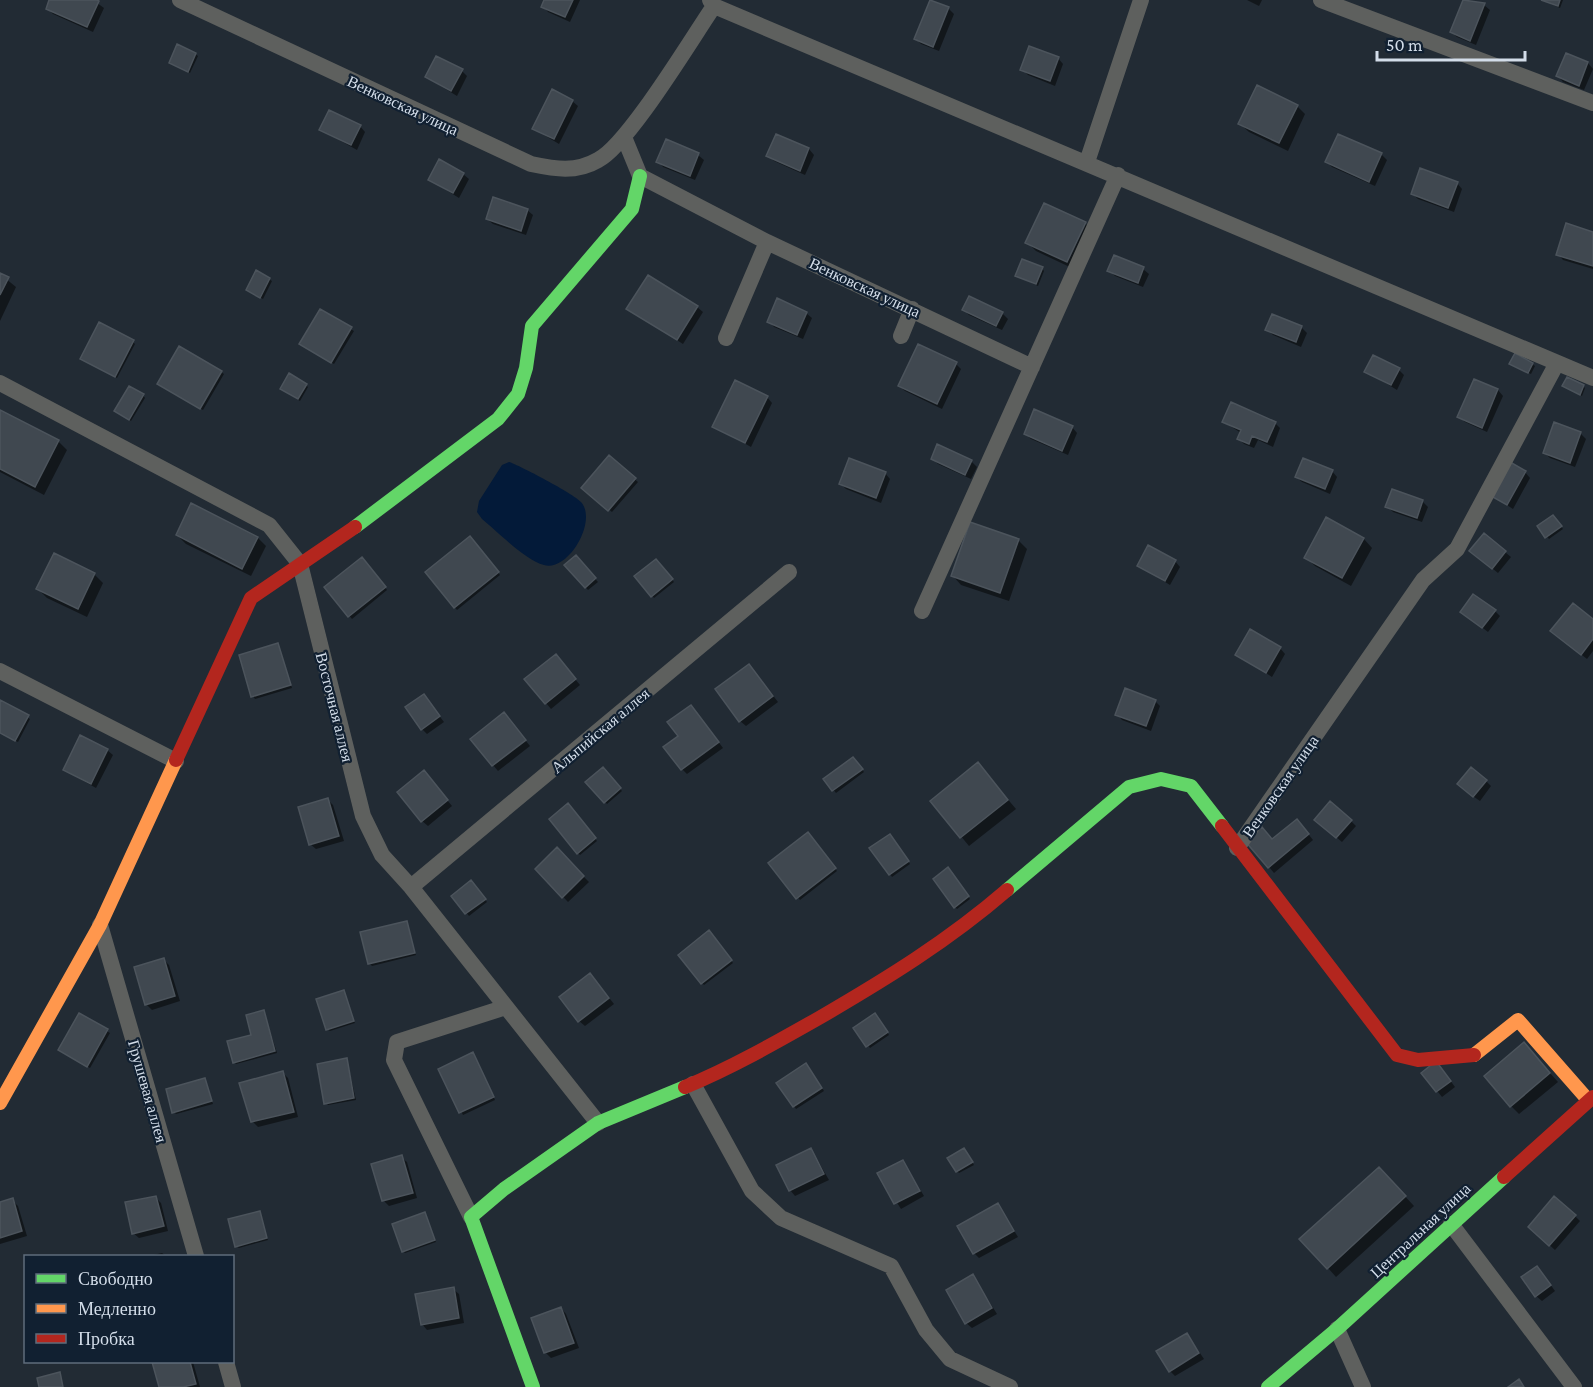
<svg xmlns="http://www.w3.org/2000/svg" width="1593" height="1387" font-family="'Crimson Pro',serif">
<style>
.water{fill:#031a39}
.shadow{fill:#0007}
.building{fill:#404850;stroke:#4c545c;stroke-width:1.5}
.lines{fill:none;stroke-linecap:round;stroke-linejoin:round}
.street{stroke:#5e605e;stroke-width:16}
.fast{stroke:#63d668;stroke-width:14}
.slow{stroke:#ff974d;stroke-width:14}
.jam{stroke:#b3261e;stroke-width:14}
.labels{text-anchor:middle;stroke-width:4.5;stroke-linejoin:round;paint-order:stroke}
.street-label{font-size:16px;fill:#d3dde9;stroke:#112031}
</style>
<rect width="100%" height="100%" fill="#222b34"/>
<!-- water -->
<path class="water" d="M509 462C519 465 574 494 581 502 598 521 568 572 544 565 525 560 498 532 482 519L477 512 479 501 502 465Z"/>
<!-- shadow -->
<path class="shadow" d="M51 0H93L104 8 93 32 53 14 47 8Z
M546 0H580L570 22 548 12 543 6Z
M1247 0H1262L1259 6Z
M1464 0 1484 5 1490 10 1476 45 1457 37 1451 32Z
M1542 0H1563L1560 8Z
M948 8 954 14 939 51 921 44 916 39Z
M195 54 198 56 190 73 170 63Z
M1566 55 1588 63 1593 69 1584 90 1563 82 1558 76Z
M1058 58 1063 64 1055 86 1028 75 1022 69Z
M462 71 467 76 457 96 426 77Z
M572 101 578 106 559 144 534 129Z
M1297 106 1305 114 1288 151 1249 132 1240 124Z
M360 126 365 132 357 150 321 130Z
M777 136 809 149 814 155 805 175 774 161 768 156Z
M666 141 698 155 704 160 695 180 663 167 658 161Z
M1381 154 1387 160 1375 186 1332 167 1327 162Z
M463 174 469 179 459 198 430 180Z
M1457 183 1462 189 1454 212 1418 199 1413 194Z
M527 210 533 215 526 235 493 224 487 219Z
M1085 223 1093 232 1076 270 1036 251 1027 242Z
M1593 233V269L1563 260 1558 254Z
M1042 268 1044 271 1038 286 1017 276Z
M1143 269 1149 274 1143 287 1115 276 1109 270Z
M257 272 272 281 263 299 248 290Z
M0 274 16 287 0 321Z
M697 307 703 312 683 344 628 309Z
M964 310 1002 313 1008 319 1002 330 969 315Z
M321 311 354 331 334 364 303 346Z
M806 313 812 318 803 339 774 327 769 321Z
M1273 316 1302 328 1307 333 1301 347 1273 335 1267 329Z
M133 342 135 344 117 378 82 359Z
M956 364 961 369 942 409 905 391 899 386Z
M1532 364 1535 366 1531 374 1513 366Z
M1399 370 1404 375 1397 390 1366 371Z
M221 372 224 374 203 410 161 386Z
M1475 381 1498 390 1503 396 1487 432 1465 422 1459 417Z
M306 385 308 387 300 401 284 391Z
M1564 386H1583L1585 388 1582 396Z
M143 395 145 398 131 421 116 411Z
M767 397 772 403 751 447 714 426Z
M0 412 58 441 67 450 44 495 0 472Z
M1224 422 1275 423 1280 428 1273 447 1258 440 1254 448 1244 444 1239 439 1241 433Z
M1072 427 1077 433 1068 455 1031 439 1025 434Z
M1580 433 1586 439 1575 467 1550 458 1544 452Z
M609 457 638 482 612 512 583 488Z
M932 458 971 461 977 467 971 479 938 464Z
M1332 471 1337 477 1330 494 1302 482 1296 477Z
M1525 472 1530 478 1513 509 1493 496Z
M885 473 890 479 881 503 846 489 841 484Z
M1422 501 1428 507 1422 522 1393 512 1387 506Z
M1327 519 1364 539 1372 548 1351 586 1315 566 1306 557Z
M1555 519 1563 529 1549 539 1539 527Z
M177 535 258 538 266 546 251 576 186 544Z
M1484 535 1511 557 1498 573 1477 556Z
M470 538 500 575 457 610 427 573Z
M1018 540 1027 549 1009 601 961 585 953 576Z
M576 557 598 582 588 590 566 565Z
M364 561 387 590 352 619 326 588Z
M656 561 674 582 654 598 636 576Z
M1175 561 1180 567 1170 585 1139 566Z
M94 574 103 583 87 617 47 598 38 589Z
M1495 611 1500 616 1488 632 1462 612Z
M1593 621V651L1587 659 1558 636Z
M278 645 292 688 255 699 253 696Z
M1280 648 1285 654 1272 677 1237 654Z
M561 662 580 685 551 709 527 680Z
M754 671 778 702 746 726 740 721Z
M424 696 444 722 427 734 422 729Z
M1155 701 1160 706 1151 731 1122 720 1117 714Z
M0 702 30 719 18 742 0 733Z
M696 712 723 748 687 774 682 769 680 736Z
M509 720 530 746 498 771 493 765Z
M107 750 113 755 96 788 64 770Z
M855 761 864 772 836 793 825 779Z
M978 764 1016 809 969 846 932 801Z
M603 769 622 791 607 804 587 782Z
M429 778 452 806 428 826 422 821Z
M1486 781 1491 786 1480 801 1464 790Z
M328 800 333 805 344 841 316 849 310 844Z
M570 807 597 841 580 855 578 853Z
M1351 821 1356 826 1342 842 1322 825Z
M1302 826 1313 840 1274 873 1269 867 1273 841Z
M810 836 837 871 800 900 770 863Z
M892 838 910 864 892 877 890 874Z
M557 850 589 882 568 902 537 869Z
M950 872 970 899 957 909 955 907Z
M473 884 487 902 469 916 453 896Z
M406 922 416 955 372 966 370 964Z
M711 935 733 963 704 985 702 983Z
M164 960 169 965 180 1001 152 1010 146 1004Z
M595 980 614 1004 585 1026 579 1021Z
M343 992 355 1023 330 1031 327 1029Z
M264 1012 277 1053 236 1064 234 1062 253 1036Z
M80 1015 110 1033 90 1068 62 1052Z
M877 1017 889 1035 870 1048 855 1029Z
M1524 1044 1558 1082 1519 1114 1511 1106Z
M475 1056 495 1100 463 1115 440 1069Z
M347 1060 356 1100 328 1105 326 1103Z
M808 1067 824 1091 796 1109 779 1083Z
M1441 1068 1455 1087 1442 1097 1423 1073Z
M282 1072 288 1078 298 1117 258 1127 252 1121Z
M205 1080 213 1104 176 1114 174 1112Z
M811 1149 829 1180 795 1196 790 1190Z
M966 1152 974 1165 959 1173 957 1171Z
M401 1157 407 1162 417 1198 389 1206 384 1201 373 1165Z
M903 1161 924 1196 901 1209 879 1174Z
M1387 1177 1414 1206 1336 1277 1328 1268Z
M155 1197 161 1203 168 1231 139 1238 133 1233Z
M12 1200 18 1206 27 1236 0 1244V1204Z
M998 1205 1018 1237 979 1258 974 1253Z
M259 1212 268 1240 239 1248 236 1246Z
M425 1214 436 1242 405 1253 403 1251Z
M1575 1216 1580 1221 1555 1250 1535 1232Z
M162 1253 166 1256H149Z
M1542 1273 1555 1291 1542 1301 1536 1296Z
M973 1276 997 1314 972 1328 966 1323Z
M453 1289 459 1294 464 1323 427 1330 422 1324Z
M561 1308 566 1314 579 1348 551 1358 546 1353 533 1318Z
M1187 1334 1204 1359 1175 1376 1170 1371Z
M154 1362H193L200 1387H161Z"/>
<!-- building -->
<path class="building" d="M49 0H97L99 1 87 27 46 9Z
M544 0H573L565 17 541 7Z
M930 0 949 7 933 47 914 39Z
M1463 0 1485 3 1470 41 1450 32Z
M1541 0H1560L1558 6Z
M177 44 196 53 188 72 169 63Z
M1029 46 1059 57 1050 81 1020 70Z
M1566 53 1588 62 1579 86 1556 76Z
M436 56 463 69 451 91 425 77Z
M1257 85 1298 105 1279 143 1238 124Z
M552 89 573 100 554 139 532 129Z
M329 110 361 125 351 145 319 130Z
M776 134 809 148 800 171 766 156Z
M1338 134 1382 153 1369 182 1325 162Z
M666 139 699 153 690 176 656 162Z
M439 159 464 173 453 193 428 180Z
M1420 168 1458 182 1448 208 1411 194Z
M493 197 528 209 521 231 486 219Z
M1044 203 1086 222 1067 262 1025 243Z
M1566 223 1593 232V266L1556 255Z
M1114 255 1144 267 1138 283 1107 271Z
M1022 259 1043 267 1036 284 1015 276Z
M256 270 270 278 260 298 246 290Z
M0 273 9 277 0 295Z
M648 275 698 306 677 340 626 309Z
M969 296 1003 312 996 326 962 310Z
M777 298 807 312 797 335 767 322Z
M320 309 352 327 331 363 299 344Z
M1272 314 1302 326 1296 342 1265 330Z
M99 322 134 340 115 377 80 359Z
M918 344 957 362 937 404 898 386Z
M179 346 222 371 200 409 157 384Z
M1515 353 1533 363 1528 373 1509 364Z
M1373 355 1400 368 1391 385 1364 372Z
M289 373 307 384 298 399 280 389Z
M1567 377 1584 385 1580 395 1562 386Z
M1474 379 1498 389 1482 428 1457 417Z
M735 380 768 396 745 443 712 427Z
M129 386 144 394 129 420 114 411Z
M1231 402 1276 422 1267 442 1252 436 1249 444 1237 439 1241 430 1222 422Z
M1034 409 1073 426 1062 451 1024 434Z
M0 410 59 440 35 487 0 469Z
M1554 422 1581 432 1570 463 1543 453Z
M937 444 972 460 965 475 931 459Z
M609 455 636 478 608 511 581 488Z
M849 458 886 472 876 498 839 484Z
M1303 458 1333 470 1325 489 1295 477Z
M1510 462 1526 471 1507 505 1491 496Z
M1392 489 1423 500 1417 518 1385 507Z
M191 503 258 537 242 569 176 535Z
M1553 515 1562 526 1545 538 1537 526Z
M1326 517 1364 538 1342 578 1304 558Z
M970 522 1019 539 1000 593 951 576Z
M1484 533 1506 551 1492 569 1469 551Z
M470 536 499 572 454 608 425 572Z
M1148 545 1176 560 1165 581 1137 566Z
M54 553 95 573 78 609 36 589Z
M576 555 596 578 585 588 564 565Z
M362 557 386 587 348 617 324 587Z
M656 559 673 579 651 597 634 576Z
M1473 594 1496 610 1482 628 1460 612Z
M1573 603 1593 619V639L1581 655 1550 631Z
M1250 629 1281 647 1266 673 1235 655Z
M278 643 291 685 251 697 239 655Z
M556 654 576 679 545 704 524 679Z
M749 664 773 696 739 722 715 689Z
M1125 688 1156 700 1146 726 1115 715Z
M424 694 440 716 421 730 405 707Z
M0 700 29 715 15 741 0 733Z
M691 705 719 742 681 770 663 747 678 736 667 722Z
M504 712 526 740 492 766 470 739Z
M80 735 108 749 91 784 63 770Z
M853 757 863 769 832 791 823 779Z
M978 762 1008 800 960 838 930 801Z
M603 767 621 788 604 803 585 782Z
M1471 767 1487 780 1473 797 1457 784Z
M424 770 448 800 421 822 397 792Z
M328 798 339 836 309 845 298 807Z
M1330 801 1352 820 1336 838 1314 820Z
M568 803 596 838 577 854 549 819Z
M1297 819 1309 834 1268 868 1245 841 1262 827 1272 839Z
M808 832 836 868 796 899 768 863Z
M890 834 909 861 889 875 869 848Z
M557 847 584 876 562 898 535 869Z
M948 867 969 896 954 908 933 879Z
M471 880 486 899 465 914 451 896Z
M407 921 415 953 368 964 360 932Z
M709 930 732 960 701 984 678 955Z
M164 958 175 996 145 1005 134 967Z
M590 973 609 998 578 1022 559 997Z
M344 990 354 1021 326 1030 316 999Z
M264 1010 275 1051 233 1063 227 1041 251 1035 246 1015Z
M79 1013 108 1029 87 1067 58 1050Z
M875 1013 888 1032 866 1047 853 1028Z
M1524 1042 1550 1073 1510 1107 1484 1076Z
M473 1052 494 1097 459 1113 438 1069Z
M347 1058 354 1098 324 1104 317 1064Z
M1436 1061 1451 1081 1436 1092 1421 1073Z
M806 1063 822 1088 793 1107 776 1083Z
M283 1071 294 1112 251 1122 239 1083Z
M205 1078 212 1101 172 1113 166 1089Z
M811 1148 824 1174 789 1191 776 1165Z
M964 1148 973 1162 956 1172 947 1158Z
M402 1155 413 1193 382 1201 371 1164Z
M903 1160 920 1191 894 1204 877 1173Z
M1379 1167 1406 1196 1327 1269 1299 1239Z
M156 1196 164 1226 132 1234 125 1202Z
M1554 1196 1576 1215 1549 1246 1528 1227Z
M13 1198 22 1231 0 1238V1202Z
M998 1203 1014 1231 973 1254 957 1226Z
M260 1211 267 1238 235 1247 228 1219Z
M425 1212 435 1240 402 1252 392 1224Z
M1537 1266 1551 1285 1535 1297 1521 1277Z
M973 1274 992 1308 965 1324 946 1290Z
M454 1287 459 1318 421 1325 415 1294Z
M561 1307 574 1343 544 1353 531 1318Z
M1187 1333 1199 1353 1169 1372 1156 1351Z
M152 1362H190L196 1384 183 1387H159Z
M60 1372 63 1387H39L37 1378Z
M1519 1379 1524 1387H1508Z"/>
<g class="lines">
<!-- street -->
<path class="street" d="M180 0 531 164C555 169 576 173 598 160 628 145 692 38 714 6
M710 0 714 6 1593 378
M1321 0 1593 103
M624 137 640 176 767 242 1032 367
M1087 162 1141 0
M901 336 912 309
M726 338 767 242
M0 383 269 525 300 564 363 816 382 855 411 887 598 1123
M922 611 1118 175
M0 671 176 761
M1237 848 1423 580 1457 549 1557 363
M411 887 789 572
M100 925 196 1256
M693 1084 752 1191 781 1218 891 1266 926 1330 950 1359 1010 1387
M471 1217 394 1060 397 1042 506 1007
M1451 1224 1574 1387
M1337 1329 1363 1387
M226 1362 233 1387"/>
<!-- fast -->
<path class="fast" d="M355 527 498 419 518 394 526 368 532 326 632 209 640 176
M1007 890 1129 787 1161 779 1191 786 1222 826
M533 1387 471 1217 504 1189 598 1123 685 1087
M1268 1387 1337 1329 1504 1177"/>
<!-- slow -->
<path class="slow" d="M1474 1055 1518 1020 1588 1100
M0 1103 100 925 176 760"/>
<!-- jam -->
<path class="jam" d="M176 760 251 598 355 527
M1222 826 1397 1055 1418 1060 1474 1055
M685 1087C731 1068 775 1043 819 1018 886 979 948 941 1007 890
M1504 1177 1593 1097"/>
</g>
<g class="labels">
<!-- street labels -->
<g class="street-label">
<text transform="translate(403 105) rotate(25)" y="6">Венковская улица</text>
<text transform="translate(865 287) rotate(25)" y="6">Венковская улица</text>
<text transform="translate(335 707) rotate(76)" y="6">Восточная аллея</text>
<text transform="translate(600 730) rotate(-40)" y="6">Альпийская аллея</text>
<text transform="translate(1280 786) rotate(-55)" y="6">Венковская улица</text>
<text transform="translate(148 1091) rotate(74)" y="6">Грушевая аллея</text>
<text transform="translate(1420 1230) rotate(-43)" y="6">Центральная улица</text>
</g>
</g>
<!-- legend -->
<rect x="24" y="1255" width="210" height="108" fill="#112031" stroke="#5f6c7b" stroke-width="1.5"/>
<rect x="36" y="1274" width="30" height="9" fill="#63d668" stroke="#5f6c7b" stroke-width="1.5"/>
<text x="78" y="1285" font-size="18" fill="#d3dde9">Свободно</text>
<rect x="36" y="1304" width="30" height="9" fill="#ff974d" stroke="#5f6c7b" stroke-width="1.5"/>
<text x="78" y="1315" font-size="18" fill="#d3dde9">Медленно</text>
<rect x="36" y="1334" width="30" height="9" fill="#b3261e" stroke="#5f6c7b" stroke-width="1.5"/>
<text x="78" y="1345" font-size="18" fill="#d3dde9">Пробка</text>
<!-- scale -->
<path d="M1377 51v9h148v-9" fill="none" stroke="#d3dde9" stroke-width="3"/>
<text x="1386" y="51" font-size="18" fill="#d3dde9" stroke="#112031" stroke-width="4.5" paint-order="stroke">50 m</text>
</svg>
